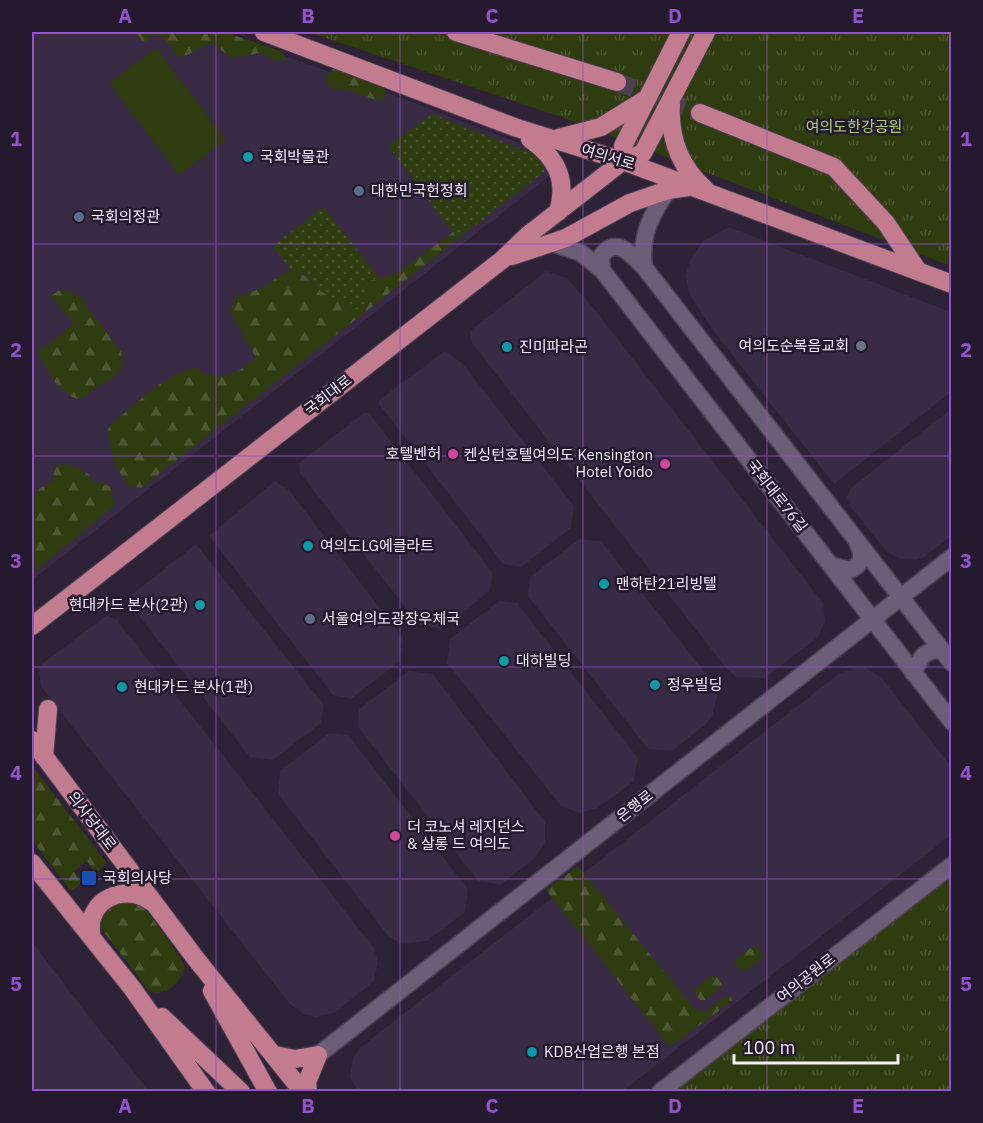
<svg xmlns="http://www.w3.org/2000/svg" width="983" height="1123" font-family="'IBM Plex Sans','Noto Sans KR',sans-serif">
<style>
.built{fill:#392a45}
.grass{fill:url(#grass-dots)}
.forest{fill:url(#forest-firs)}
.park{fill:url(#park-tufts)}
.pitch{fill:#2e3c0f}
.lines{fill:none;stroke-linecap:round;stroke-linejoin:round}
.major-tunnel{stroke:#4c4054;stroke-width:18;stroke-dasharray:18 9;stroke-linecap:butt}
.minor-casing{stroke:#4b4153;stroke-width:19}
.major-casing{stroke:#4b4153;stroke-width:20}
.minor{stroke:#6c5e76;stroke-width:16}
.major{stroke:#c37b90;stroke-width:18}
.grid{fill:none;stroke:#9352cb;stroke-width:1.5;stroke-opacity:0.55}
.culture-dot{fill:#0f9aa8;stroke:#24192d;stroke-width:2}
.service-dot{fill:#5c6f8a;stroke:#24192d;stroke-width:2}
.worship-dot{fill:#6b7280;stroke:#24192d;stroke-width:2}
.hotel-dot{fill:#d1479c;stroke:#24192d;stroke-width:2}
.transit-dot{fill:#1a4fb4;stroke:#24192d;stroke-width:2}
.labels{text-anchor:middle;stroke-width:5;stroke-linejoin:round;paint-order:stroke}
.park-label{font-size:15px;fill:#aed071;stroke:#24192d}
.poi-label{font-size:15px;fill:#f4ecfb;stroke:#24192d;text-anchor:start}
.street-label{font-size:15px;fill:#f4ecfb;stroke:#24192d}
.neatline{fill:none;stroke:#9352cb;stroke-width:2}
.grid-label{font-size:20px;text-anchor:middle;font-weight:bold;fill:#9352cb}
</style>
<defs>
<pattern id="grass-dots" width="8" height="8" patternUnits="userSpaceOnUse" patternTransform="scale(1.5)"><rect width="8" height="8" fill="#2e3c0f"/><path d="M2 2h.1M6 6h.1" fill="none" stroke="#4d5833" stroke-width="1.8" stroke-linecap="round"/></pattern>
<pattern id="forest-firs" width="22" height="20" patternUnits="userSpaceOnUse" patternTransform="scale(1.5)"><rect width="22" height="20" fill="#2e3c0f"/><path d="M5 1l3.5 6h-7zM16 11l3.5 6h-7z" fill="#4d5833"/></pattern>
<pattern id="park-tufts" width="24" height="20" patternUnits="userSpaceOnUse" patternTransform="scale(1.5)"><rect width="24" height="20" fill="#2e3c0f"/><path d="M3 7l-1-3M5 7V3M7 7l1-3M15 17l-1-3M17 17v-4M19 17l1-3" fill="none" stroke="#4d5833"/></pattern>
</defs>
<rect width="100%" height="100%" fill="#2e2237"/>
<!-- built -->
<path class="built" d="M32 32H217L378 89 545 153 552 171 547 178 32 580Z
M729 227 951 312V392L834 484 711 328 690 295 685 276 691 258 703 241Z
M546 271 567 278 595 310 823 603 825 621 818 637 765 678 736 677 726 668 472 343 470 331Z
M445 351 462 363 574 506 571 528 521 567 503 564 379 404V400Z
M951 409V536L924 557 916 560 901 559 887 552 849 505 847 496 852 487Z
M364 413H369L493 573 490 591 441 629 419 625 300 473 299 463Z
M275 481 289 490 403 638 400 661 351 699 333 695 209 536Z
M579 539 601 541 714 684 717 695 713 715 706 724 672 751 648 749 528 596 530 577Z
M196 544 324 705 321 723 273 760 250 757 132 607 130 596Z
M499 601 517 603 638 758 634 781 598 808 579 813 561 806 447 663 450 639Z
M107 615 117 620 374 948 378 963 374 980 366 988 335 1012 317 1017 303 1014 289 1003 42 688 38 667Z
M856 668H866L881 677 951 766V835L623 1091 358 1092 350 1077 353 1058 361 1047 823 686 840 673Z
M409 671 433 674 545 822V842L537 856 501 885 478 881 358 727 359 709Z
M329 733 348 735 468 889 465 912 427 941 402 944 388 936 278 794 280 771Z
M32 942 98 1028 149 1091H32Z"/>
<!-- grass -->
<path class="grass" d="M433 114 541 157 545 165 544 172 458 239 388 146Z
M323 207 379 277 369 281 366 292 369 301 364 307 351 311 317 289 305 274 291 269 273 246Z"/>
<!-- forest -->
<path class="forest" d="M136 32H225L283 52 285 60 281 62 260 53 232 58 213 44C199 46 193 56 178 56 168 47 168 37 153 35L147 41H142Z
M333 69C353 70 372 75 385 90L384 101C365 100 350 86 332 90L326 82V75Z
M453 232 458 239 141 488 128 486C115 466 109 451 108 428 129 409 169 370 198 368L202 373C228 378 236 375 256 358L230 312 235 297 260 289 291 269C309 275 305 279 318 289 329 298 343 298 351 311L364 307 369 301 366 292 369 281 397 273Z
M58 291H69L79 296 121 352 123 365 118 373 81 399C63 399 44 368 38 352L74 324 51 296Z
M67 464 87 472 92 481 110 486 115 505 32 574 34 498 40 488 52 482 55 466Z
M32 766 107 863 96 873 87 861 74 871 83 883 71 891 32 840Z
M578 866 695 1009 705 1012 727 995 731 996 732 1001 670 1047 546 890Z
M124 897 144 906 185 965C184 981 166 998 149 991L100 927 98 921 103 910Z
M755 945 763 955 762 958 746 971H741L734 961Z
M715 974 722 985 721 988 705 1000H700L693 990Z"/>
<!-- park -->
<path class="park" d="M308 32H951V266L561 117Z
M951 876V1091H676Z"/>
<!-- pitch -->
<path class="pitch" d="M156 48 226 140 179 175 109 83Z"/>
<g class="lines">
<!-- major-tunnel -->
<path class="major-tunnel" d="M617 82 700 113"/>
<defs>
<path id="minor" d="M552 243 581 253 602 270 952 722
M644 267C640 235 651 215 668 190
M602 270 601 256C617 235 631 255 644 267L952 663
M830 565 850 570C864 564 863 555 857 542
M913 673C920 659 924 649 941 650
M318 1055 952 557
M660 1092 952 865"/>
<path id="major" d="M264 32 514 127 623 161 952 284
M456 32 617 82
M671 104C669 138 679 166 705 189
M700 113 834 167 886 223 918 271
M530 139C556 157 568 180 558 212
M551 140 601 127 646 99
M623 161V146L681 32
M512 256 566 238 630 203 668 190 688 187
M32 626 502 260 528 235 623 161 643 153 706 32
M32 740 196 959 303 1092
M44 757 48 709
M32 863 132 988 206 1092
M91 937C91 931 90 924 92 918 100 893 131 887 150 901
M212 991 268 1092
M162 1017 241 1092
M275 1055 295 1059 318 1055
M308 1092 307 1082 318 1055"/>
</defs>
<!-- minor casing -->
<use href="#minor" class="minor-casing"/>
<!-- major casing -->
<use href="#major" class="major-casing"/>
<!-- minor -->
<use href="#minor" class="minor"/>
<!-- major -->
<use href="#major" class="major"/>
</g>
<!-- grid -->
<path class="grid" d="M216 32V1092M400 32V1092M583 32V1092M767 32V1092M32 244H952M32 456H952M32 667H952M32 879H952"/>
<!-- markers -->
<g class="culture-dot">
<circle cx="248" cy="157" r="6"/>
<circle cx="507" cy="347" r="6"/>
<circle cx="308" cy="546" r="6"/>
<circle cx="604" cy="584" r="6"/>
<circle cx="200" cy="605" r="6"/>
<circle cx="504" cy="661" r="6"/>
<circle cx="655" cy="685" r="6"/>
<circle cx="122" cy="687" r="6"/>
<circle cx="532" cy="1052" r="6"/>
</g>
<g class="service-dot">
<circle cx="359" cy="191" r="6"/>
<circle cx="79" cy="217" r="6"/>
<circle cx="310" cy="619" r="6"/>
</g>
<circle class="worship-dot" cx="861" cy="346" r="6"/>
<g class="hotel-dot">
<circle cx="453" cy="454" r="6"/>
<circle cx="665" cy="464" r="6"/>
<circle cx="395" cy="836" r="6"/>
</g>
<rect class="transit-dot" x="81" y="870" width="16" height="16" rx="3"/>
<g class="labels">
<!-- park labels -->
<g class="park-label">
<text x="854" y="132">여의도한강공원</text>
</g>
<!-- poi labels -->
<g class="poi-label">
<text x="260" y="162">국회박물관</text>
<text x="371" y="196">대한민국헌정회</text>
<text x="91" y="222">국회의정관</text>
<text x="849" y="351" text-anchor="end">여의도순복음교회</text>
<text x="519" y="352">진미파라곤</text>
<text x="441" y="459" text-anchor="end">호텔벤허</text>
<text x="653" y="460" text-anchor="end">켄싱턴호텔여의도 Kensington<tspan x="653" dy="17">Hotel Yoido</tspan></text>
<text x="320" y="551">여의도LG에클라트</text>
<text x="616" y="589">맨하탄21리빙텔</text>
<text x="188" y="610" text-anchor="end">현대카드 본사(2관)</text>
<text x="322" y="624">서울여의도광장우체국</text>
<text x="516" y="666">대하빌딩</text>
<text x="667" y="690">정우빌딩</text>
<text x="134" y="692">현대카드 본사(1관)</text>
<text x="407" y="832">더 코노셔 레지던스<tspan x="407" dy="17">&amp; 살롱 드 여의도</tspan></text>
<text x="103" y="883">국회의사당</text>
<text x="544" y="1057">KDB산업은행 본점</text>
</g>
<!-- street labels -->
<g class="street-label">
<text transform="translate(608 157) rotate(17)" y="5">여의서로</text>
<text transform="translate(328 395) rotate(-38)" y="5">국회대로</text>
<text transform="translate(777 496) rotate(52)" y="5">국회대로76길</text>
<text transform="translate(635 806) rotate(-38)" y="5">은행로</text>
<text transform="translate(92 821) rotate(53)" y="5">의사당대로</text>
<text transform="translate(806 978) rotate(-38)" y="5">여의공원로</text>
</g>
</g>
<!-- border -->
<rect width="983" height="1123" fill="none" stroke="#24192d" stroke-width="66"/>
<!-- scale -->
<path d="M734 1054v9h164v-9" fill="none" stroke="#f4ecfb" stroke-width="3"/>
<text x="743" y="1054" font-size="18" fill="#f4ecfb" stroke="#24192d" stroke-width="4.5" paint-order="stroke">100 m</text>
<rect x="33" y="33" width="917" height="1057" class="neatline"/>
<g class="grid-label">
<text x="125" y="23">A</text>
<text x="308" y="23">B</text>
<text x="492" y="23">C</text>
<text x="675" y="23">D</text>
<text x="858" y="23">E</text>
<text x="16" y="146">1</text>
<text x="966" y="146">1</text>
<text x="16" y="357">2</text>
<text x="966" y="357">2</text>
<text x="16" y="568">3</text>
<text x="966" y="568">3</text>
<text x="16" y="780">4</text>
<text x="966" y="780">4</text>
<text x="16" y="991">5</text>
<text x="966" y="991">5</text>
<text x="125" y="1113">A</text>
<text x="308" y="1113">B</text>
<text x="492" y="1113">C</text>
<text x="675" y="1113">D</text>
<text x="858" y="1113">E</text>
</g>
</svg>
